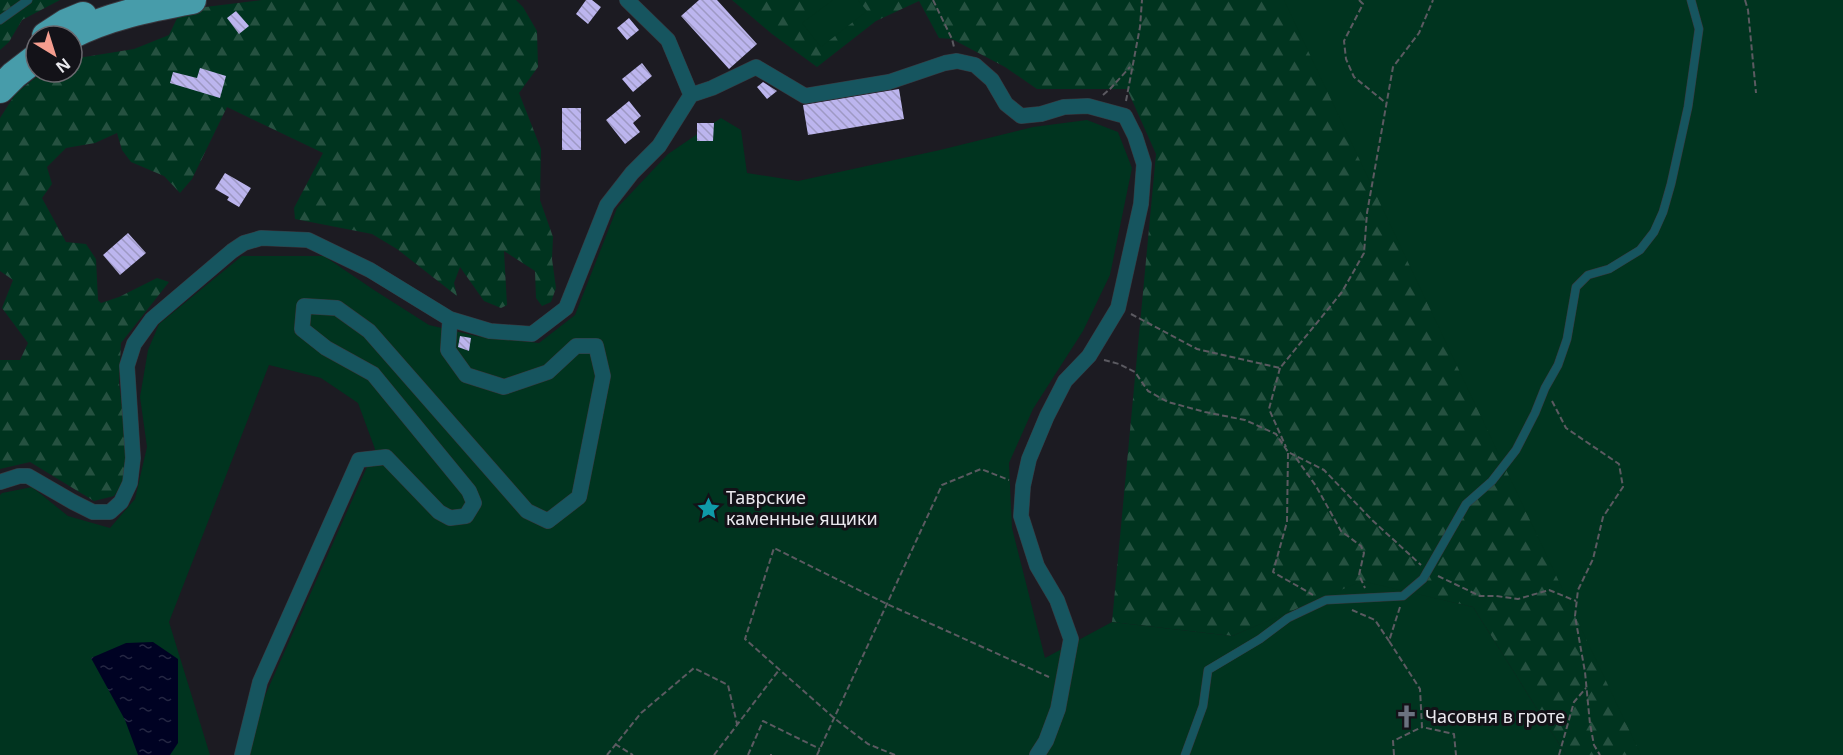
<svg xmlns="http://www.w3.org/2000/svg" width="1843" height="755" font-family="'Noto Sans',sans-serif">
<style>
.forest{fill:url(#forest-firs)}
.green{fill:#00341f}
.water{fill:url(#water-ripples)}
.building{fill:url(#building-back-hatch)}
.lines{fill:none;stroke-linecap:round;stroke-linejoin:round}
.lane-casing{stroke:#39383f;stroke-width:9}
.street-casing{stroke:#39383f;stroke-width:16}
.highway-casing{stroke:#39383f;stroke-width:30}
.path{stroke:#5b5a61;stroke-width:2;stroke-dasharray:6 3;stroke-linecap:butt}
.lane{stroke:#16555f;stroke-width:8}
.street{stroke:#16555f;stroke-width:15}
.highway{stroke:#479caa;stroke-width:28}
.labels{text-anchor:middle;stroke-width:6;stroke-linejoin:round;paint-order:stroke}
.poi-label{font-size:18px;fill:#eae9ee;stroke:#131218;text-anchor:start}
</style>
<defs>
<pattern id="forest-firs" width="22" height="20" patternUnits="userSpaceOnUse" patternTransform="scale(1.5)"><rect width="22" height="20" fill="#00341f"/><path d="M5 1l3.5 6h-7zM16 11l3.5 6h-7z" fill="#255140"/></pattern>
<pattern id="water-ripples" width="26" height="14" patternUnits="userSpaceOnUse" patternTransform="scale(1.5)"><rect width="26" height="14" fill="#000223"/><path d="M2 4q2-2 4 0t4 0M15 11q2-2 4 0t4 0" fill="none" stroke="#252743"/></pattern>
<pattern id="building-back-hatch" width="6" height="6" patternUnits="userSpaceOnUse" patternTransform="scale(1.5)"><rect width="6" height="6" fill="#bcb5ee"/><path d="M-1 5l2 2M0 0l6 6M5-1l2 2" fill="none" stroke="#9e99c4"/></pattern>
</defs>
<rect width="100%" height="100%" fill="#1c1b22"/>
<!-- forest -->
<path class="forest" d="M0 0H60L22 20 9 42 0 50Z
M262 0H516L523 7 537 31 538 67 519 93 541 149 540 200 553 237 552 259 556 288 551 302 542 306 536 298 535 271 504 251 507 305 501 308 484 301 460 267 454 283 457 296 397 249 372 234 295 219 294 208 323 153 227 107 192 179 180 193 164 176 131 162 122 150 117 133 95 143 66 148 47 167 52 184 42 198 66 242 86 244 96 259 98 300 101 303 119 297 157 278 169 282 121 343 119 383 129 462 122 486 114 496 94 501 30 462 0 469V360H20L28 343 2 308 13 280 0 271V118L16 93 43 72H72V59L134 49 169 35 181 10Z
M732 0H1843V755H1566L1473 607 1362 582 1232 636 1112 622 1156 154 1127 89H1037L1005 67 952 39 939 38 919 1 876 21 817 67 772 34Z"/>
<!-- green -->
<path class="green" d="M833 0H858L867 11 821 47 802 23Z
M1284 0H1843V755H1641Z
M721 118 741 130 747 173 798 181 940 150 1033 127 1087 120 1118 132 1132 168 1110 275 1083 331 1033 409 1009 463 1012 528 1045 658 1112 622 1232 636 1362 581 1473 607 1566 755H243L255 718 375 449 358 403 321 378 269 365 169 622 210 755H0V495L2 493 32 487 68 516 110 528 135 499 147 447 140 397 148 350 159 324 242 256H324L374 290 429 325 476 336 539 343 575 315 617 208 668 154Z"/>
<!-- water -->
<path class="water" d="M153 642 178 659V743L170 755H138L125 720 91 658 126 643Z"/>
<!-- building -->
<path class="building" d="M586 0H592L601 7 588 24 576 14Z
M699 0H717L757 44 729 69 681 16Z
M236 11 249 26 239 34 227 18Z
M629 18 639 30 627 40 617 28Z
M642 63 652 76 633 92 622 79Z
M200 68 226 76 220 98 170 83 173 72 197 78Z
M763 82 777 91 767 99 757 87Z
M899 89 904 119 808 135 803 105Z
M629 101 641 116 633 123 640 132 625 144 606 120Z
M562 108H581V150H562Z
M697 123H714L713 141H697Z
M225 173 251 188 239 207 227 200 229 197 215 189Z
M128 233 146 253 120 275 103 255Z
M460 336 471 338 469 351 458 347Z"/>
<g class="lines">
<defs>
<path id="lane" d="M0 20 28 0
M1185 755 1203 706 1208 670 1260 639 1288 618 1326 600 1403 596 1423 579 1466 504 1492 481 1516 450 1535 413 1545 388 1558 365 1567 339 1576 287 1588 275 1609 269 1640 250 1654 232 1663 212 1671 184 1688 107 1699 29 1691 0"/>
<path id="street" d="M627 0 668 40 691 95
M691 95 712 88 756 67 805 96 889 82 945 63 957 61 975 65 992 80 1006 104 1021 116 1041 114 1064 107 1088 106 1125 116 1135 136 1144 164 1141 204 1118 308 1089 356 1065 381 1047 416 1029 459 1023 486 1021 516 1037 566 1057 600 1071 639 1058 709 1046 741 1037 755
M0 482 19 476H28L73 502 93 512H110L121 502 130 483 133 458 127 366 134 344 152 319 232 251 244 243 261 238 308 240 370 270 450 319 490 331 532 334 566 308 607 205 632 173 659 146 691 95
M242 755 260 682 359 460 386 457 439 512 450 518 466 516 474 503 469 491 373 374 326 348 302 329 304 306 337 308 369 331 527 511 548 521 579 497 603 376 596 346H576L548 372 504 387 466 375 448 350 450 319"/>
<path id="highway" d="M46 36 66 23 83 16
M69 36C108 16 149 8 192 0
M0 89 14 75 36 58"/>
</defs>
<!-- lane casing -->
<use href="#lane" class="lane-casing"/>
<!-- street casing -->
<use href="#street" class="street-casing"/>
<!-- highway casing -->
<use href="#highway" class="highway-casing"/>
<!-- path -->
<path class="path" d="M933 0 952 39 954 47
M1359 0 1363 4 1344 41 1346 59 1354 77 1386 103
M1745 0 1748 10 1756 93
M1103 95 1110 89 1130 67
M1126 101 1140 27 1142 0
M1131 314 1197 349 1280 368 1342 292 1364 253 1367 213 1393 67 1419 33 1433 0
M1104 360 1119 364 1135 372 1148 391 1168 402 1205 412 1245 420 1276 434 1288 452 1324 470 1372 520 1421 565
M1280 368 1269 409 1286 447
M1552 401 1566 428 1619 464 1623 487 1603 517 1593 559 1578 590 1575 616 1585 672 1590 724 1594 745 1600 755
M1288 453 1287 522 1273 572 1313 595
M1296 458 1316 486 1341 531 1361 546 1364 553 1359 575 1365 588
M1438 576 1480 596H1496L1518 599 1549 590 1576 601
M1400 607 1389 641 1420 689 1422 727 1454 734 1456 755
M1352 610 1375 620 1389 641
M615 744 633 755
M607 755 641 713 694 668 728 685 737 724
M714 755 779 670
M748 755 763 721 820 749
M770 755H772
M817 755 942 485 981 469 1009 480
M895 755 868 744 834 718 745 639 774 548 887 604 1049 677
M1394 755 1393 741 1422 727
M1559 755 1574 702 1586 688"/>
<!-- lane -->
<use href="#lane" class="lane"/>
<!-- street -->
<use href="#street" class="street"/>
<!-- highway -->
<use href="#highway" class="highway"/>
</g>
<!-- icons -->
<defs>
<symbol id="sight-bare" viewBox="-9 -9 18 18"><path d="M0-6L1.8-2.2L6-1.7L2.9 1.2L3.7 5.4L0 3.3L-3.7 5.4L-2.9 1.2L-6-1.7L-1.8-2.2Z" fill="#0f9aa8" stroke="#131218" stroke-width="2.5" paint-order="stroke"/></symbol>
<symbol id="church-bare" viewBox="-9 -9 18 18"><path d="M-1.2-6h2.4v3.5h3.3v2.4h-3.3V6h-2.4V-.1h-3.3v-2.4h3.3Z" fill="#6b7280" stroke="#131218" stroke-width="2.5" paint-order="stroke"/></symbol>
</defs>
<g fill-rule="evenodd">
<use href="#sight-bare" x="692" y="492" width="33" height="33"/>
<use href="#church-bare" x="1390" y="700" width="33" height="33"/>
</g>
<g class="labels">
<!-- poi labels -->
<g class="poi-label">
<text x="726" y="504">Таврские<tspan x="726" dy="21">каменные ящики</tspan></text>
<text x="1425" y="723">Часовня в гроте</text>
</g>
</g>
<!-- north arrow -->
<g transform="translate(54 54) rotate(142)"><circle r="28" fill="#131218" stroke="#69686e" stroke-width="1.5"/>
<path d="M0-4.5L10 22L0 15L-10 22Z" fill="#f59d8f"/>
<text y="-9" font-size="16" font-weight="bold" text-anchor="middle" fill="#eae9ee">N</text>
</g>
</svg>
